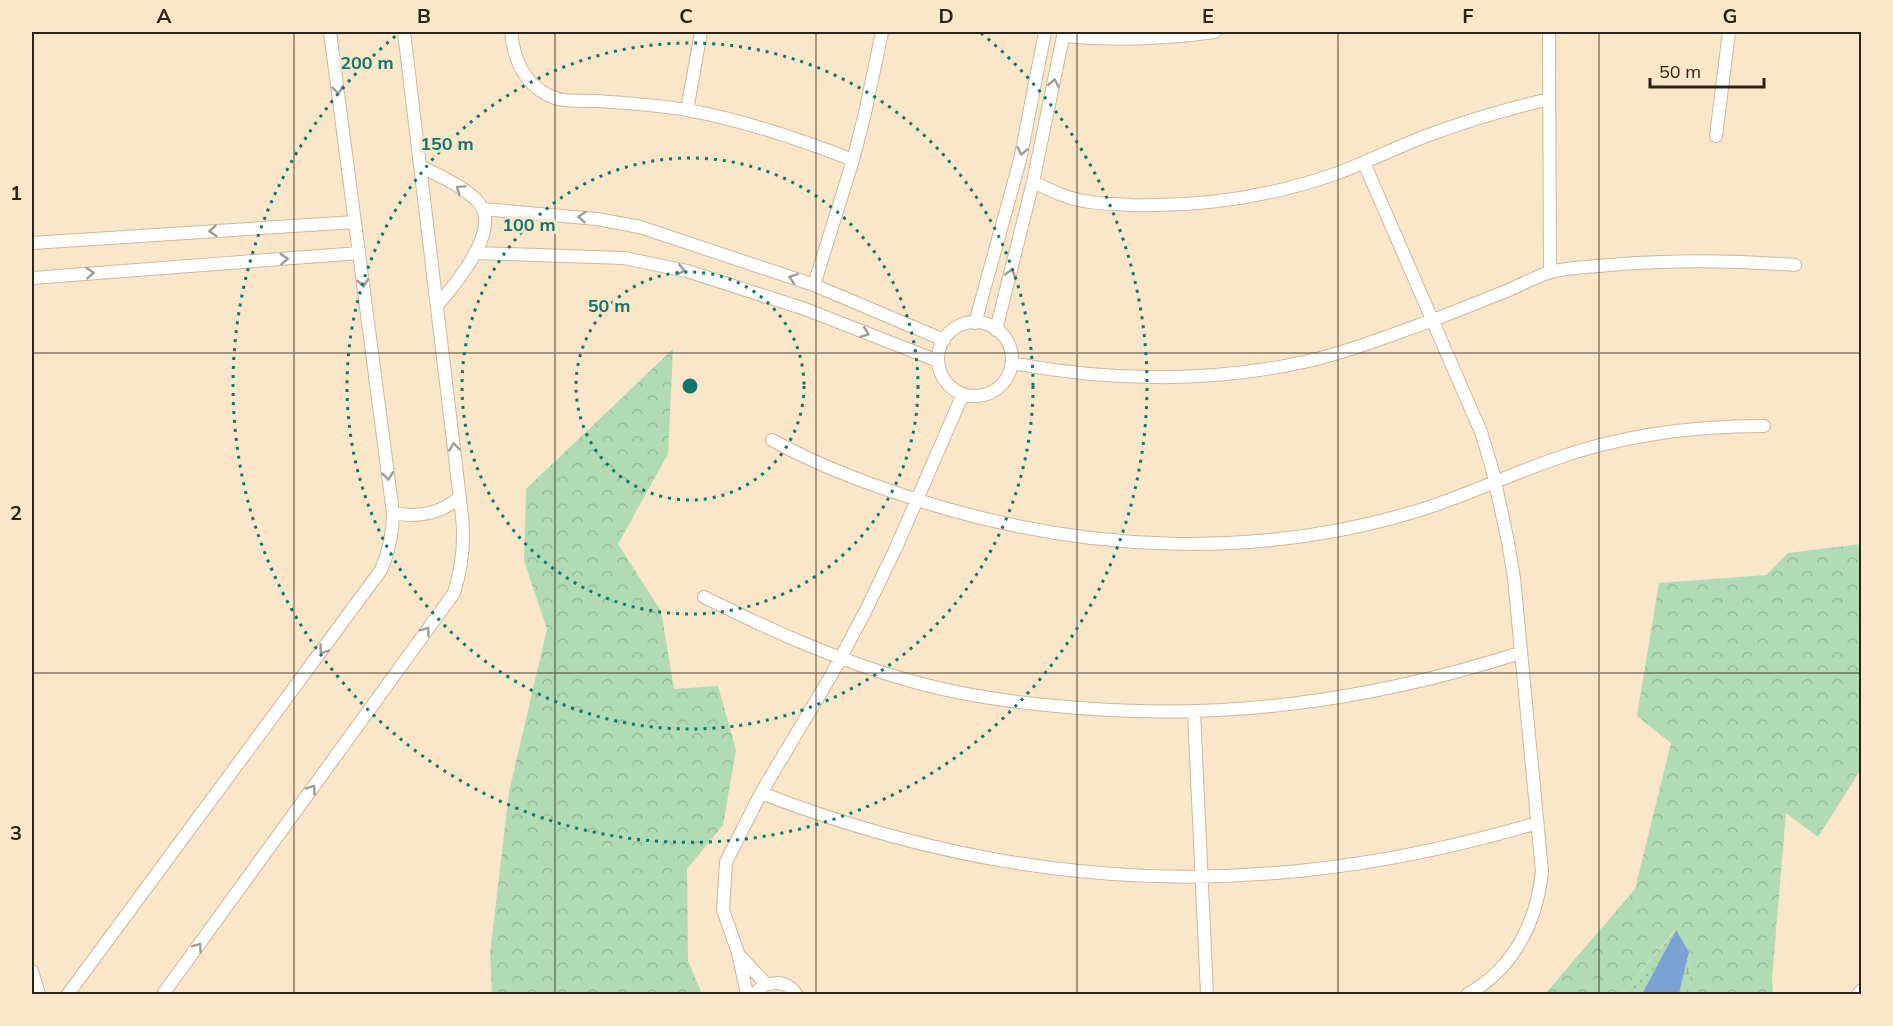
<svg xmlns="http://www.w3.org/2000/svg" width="1893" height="1026" font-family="Mulish,sans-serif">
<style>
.green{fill:url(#green-dots)}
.forest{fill:url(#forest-crowns)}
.wetland{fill:url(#wetland-marsh)}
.water{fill:#7aa3d4}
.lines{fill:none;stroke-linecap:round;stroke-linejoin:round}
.street-casing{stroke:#ccb99c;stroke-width:14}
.street{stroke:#fff;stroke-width:12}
.oneway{stroke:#9f9c97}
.grid{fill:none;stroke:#2a2318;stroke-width:1.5;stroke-opacity:0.55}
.ring{fill:none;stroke:#0f766e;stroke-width:3;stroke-dasharray:3 6}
.centre{fill:#0f766e;stroke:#fae6c8;stroke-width:3}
.ring-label{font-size:18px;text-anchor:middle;font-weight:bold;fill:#0f766e;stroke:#fae6c8;stroke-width:6;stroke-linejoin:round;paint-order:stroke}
.neatline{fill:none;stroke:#2a2318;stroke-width:2}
.grid-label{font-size:20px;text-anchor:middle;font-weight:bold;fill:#2a2318}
</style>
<defs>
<pattern id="green-dots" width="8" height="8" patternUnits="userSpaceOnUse" patternTransform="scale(1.5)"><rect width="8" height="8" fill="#b0dbb4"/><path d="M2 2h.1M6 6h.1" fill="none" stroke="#98bc9a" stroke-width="1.8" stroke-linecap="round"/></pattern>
<pattern id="forest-crowns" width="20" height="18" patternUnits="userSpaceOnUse" patternTransform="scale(1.5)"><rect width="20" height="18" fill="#b0dbb4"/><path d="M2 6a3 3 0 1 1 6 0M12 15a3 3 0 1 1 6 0" fill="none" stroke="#98bc9a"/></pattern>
<pattern id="wetland-marsh" width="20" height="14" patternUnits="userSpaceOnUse" patternTransform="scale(1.5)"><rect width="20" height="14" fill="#b0dbb4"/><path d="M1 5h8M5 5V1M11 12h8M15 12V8" fill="none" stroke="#98bc9a"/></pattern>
</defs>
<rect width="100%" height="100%" fill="#fae6c8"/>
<!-- green -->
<path class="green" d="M1676 930 1642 994H1622Z"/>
<!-- forest -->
<path class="forest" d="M673 349 668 454 618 544 661 611 674 689 718 686 736 750 723 825 687 869 688 961 702 994H492L490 954 509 792 547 629 524 561 526 489Z
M1861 544V769L1818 837 1786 813 1772 978 1773 994H1690L1689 952 1675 930 1622 994H1545L1635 889 1671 743 1637 716 1659 583 1766 575 1788 553Z"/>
<!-- wetland -->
<path class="wetland" d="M1689 952 1690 994H1679Z"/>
<!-- water -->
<path class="water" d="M1676 930 1689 952 1679 994H1642Z"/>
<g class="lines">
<defs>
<path id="street" d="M511 32C514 58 522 82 548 95 563 103 580 100 597 101 627 103 658 105 687 110 744 120 799 139 853 160
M1549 32 1550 272
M1064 36C1115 41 1164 39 1215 32
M687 110 701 32
M1716 136 1729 32
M1364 163 1481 432 1492 468 1508 542 1514 578 1542 871C1537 922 1514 968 1468 994
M420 166C438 175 467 188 479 203 502 231 454 285 437 306
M1033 182C1050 190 1066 198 1084 201 1099 204 1115 204 1130 205 1199 207 1269 197 1335 174 1371 161 1404 143 1440 131 1476 118 1512 108 1549 99
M483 209 597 219 640 227 814 285 944 340
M32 243 355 222
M475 253 624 258 687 271 805 309 938 361
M32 278 359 253
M814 285 853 160 865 113 882 32
M938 359a37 37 0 1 1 74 0a37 37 0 1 1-74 0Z
M975 323 1020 160 1045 32
M996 330 1033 182 1064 32
M1012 363C1106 381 1209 383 1304 362 1348 352 1391 335 1433 320 1459 310 1484 300 1509 290 1522 284 1537 276 1551 272 1569 267 1590 267 1609 265 1671 260 1732 260 1795 265
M772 440C821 467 871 485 924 502 1084 552 1255 560 1417 511 1463 497 1506 476 1552 460 1620 435 1692 426 1764 426
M393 513C418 518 440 514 460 497
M704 597C772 631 843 663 918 683 963 695 1010 702 1056 706 1216 722 1367 702 1520 653
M1194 712 1207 994
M761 793C1023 894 1268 903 1537 823
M741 957 766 984
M32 971 39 994
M68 994 381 570C389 551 393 534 393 513L330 32
M163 994 454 593C462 567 465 543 462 516L404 32
M747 994 738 953 723 910 726 862 761 793 832 674 865 612 895 550 963 394
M755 994C765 980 786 979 796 994
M1858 994 1862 990"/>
</defs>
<!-- street casing -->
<use href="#street" class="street-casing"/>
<!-- street -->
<use href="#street" class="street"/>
</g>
<!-- one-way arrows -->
<defs><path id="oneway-chevron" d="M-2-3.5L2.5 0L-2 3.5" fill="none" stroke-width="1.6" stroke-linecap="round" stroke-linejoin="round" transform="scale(1.5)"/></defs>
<g class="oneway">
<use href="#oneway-chevron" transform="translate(1054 83) rotate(-79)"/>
<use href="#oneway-chevron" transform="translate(338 90) rotate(83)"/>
<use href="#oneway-chevron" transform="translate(1022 151) rotate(102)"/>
<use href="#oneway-chevron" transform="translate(460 189) rotate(-146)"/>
<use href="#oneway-chevron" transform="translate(582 217) rotate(-175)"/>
<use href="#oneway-chevron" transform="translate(213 231) rotate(176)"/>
<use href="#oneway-chevron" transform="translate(284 259) rotate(-4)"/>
<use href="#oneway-chevron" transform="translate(681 270) rotate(13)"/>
<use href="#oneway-chevron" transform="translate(90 273) rotate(-4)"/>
<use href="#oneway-chevron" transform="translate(1011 273) rotate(-75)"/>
<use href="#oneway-chevron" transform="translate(793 278) rotate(-161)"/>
<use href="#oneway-chevron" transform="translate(363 283) rotate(83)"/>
<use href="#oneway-chevron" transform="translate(865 333) rotate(21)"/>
<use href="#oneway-chevron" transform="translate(454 447) rotate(-97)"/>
<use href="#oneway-chevron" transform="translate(388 476) rotate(83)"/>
<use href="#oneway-chevron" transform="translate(426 631) rotate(-54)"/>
<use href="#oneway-chevron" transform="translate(323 650) rotate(126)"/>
<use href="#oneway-chevron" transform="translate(312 789) rotate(-54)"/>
<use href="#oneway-chevron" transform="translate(198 947) rotate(-54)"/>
</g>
<!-- grid -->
<path class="grid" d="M294 32V994M555 32V994M816 32V994M1077 32V994M1338 32V994M1599 32V994M32 353H1862M32 673H1862"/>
<!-- distance rings -->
<g class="ring">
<circle cx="690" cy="386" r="114"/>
<circle cx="690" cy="386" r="228"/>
<circle cx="690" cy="386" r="343"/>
<path d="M981 33A457 457 0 1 1 399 33"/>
</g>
<circle cx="690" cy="386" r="9" class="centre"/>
<g class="ring-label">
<text x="367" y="69">200 m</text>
<text x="447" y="150">150 m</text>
<text x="529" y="231">100 m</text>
<text x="609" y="312">50 m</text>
</g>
<!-- border -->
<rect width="1893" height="1026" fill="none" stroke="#fae6c8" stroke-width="66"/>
<!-- scale -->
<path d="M1650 78v9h114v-9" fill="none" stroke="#2a2318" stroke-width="3"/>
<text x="1659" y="78" font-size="18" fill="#2a2318" stroke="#fae6c8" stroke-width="4.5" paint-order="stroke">50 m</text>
<rect x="33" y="33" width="1827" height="960" class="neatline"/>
<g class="grid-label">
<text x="164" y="23">A</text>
<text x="424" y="23">B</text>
<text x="686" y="23">C</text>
<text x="946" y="23">D</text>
<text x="1208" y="23">E</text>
<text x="1468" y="23">F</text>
<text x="1730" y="23">G</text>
<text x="16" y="200">1</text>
<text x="16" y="520">2</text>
<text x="16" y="840">3</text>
</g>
</svg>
